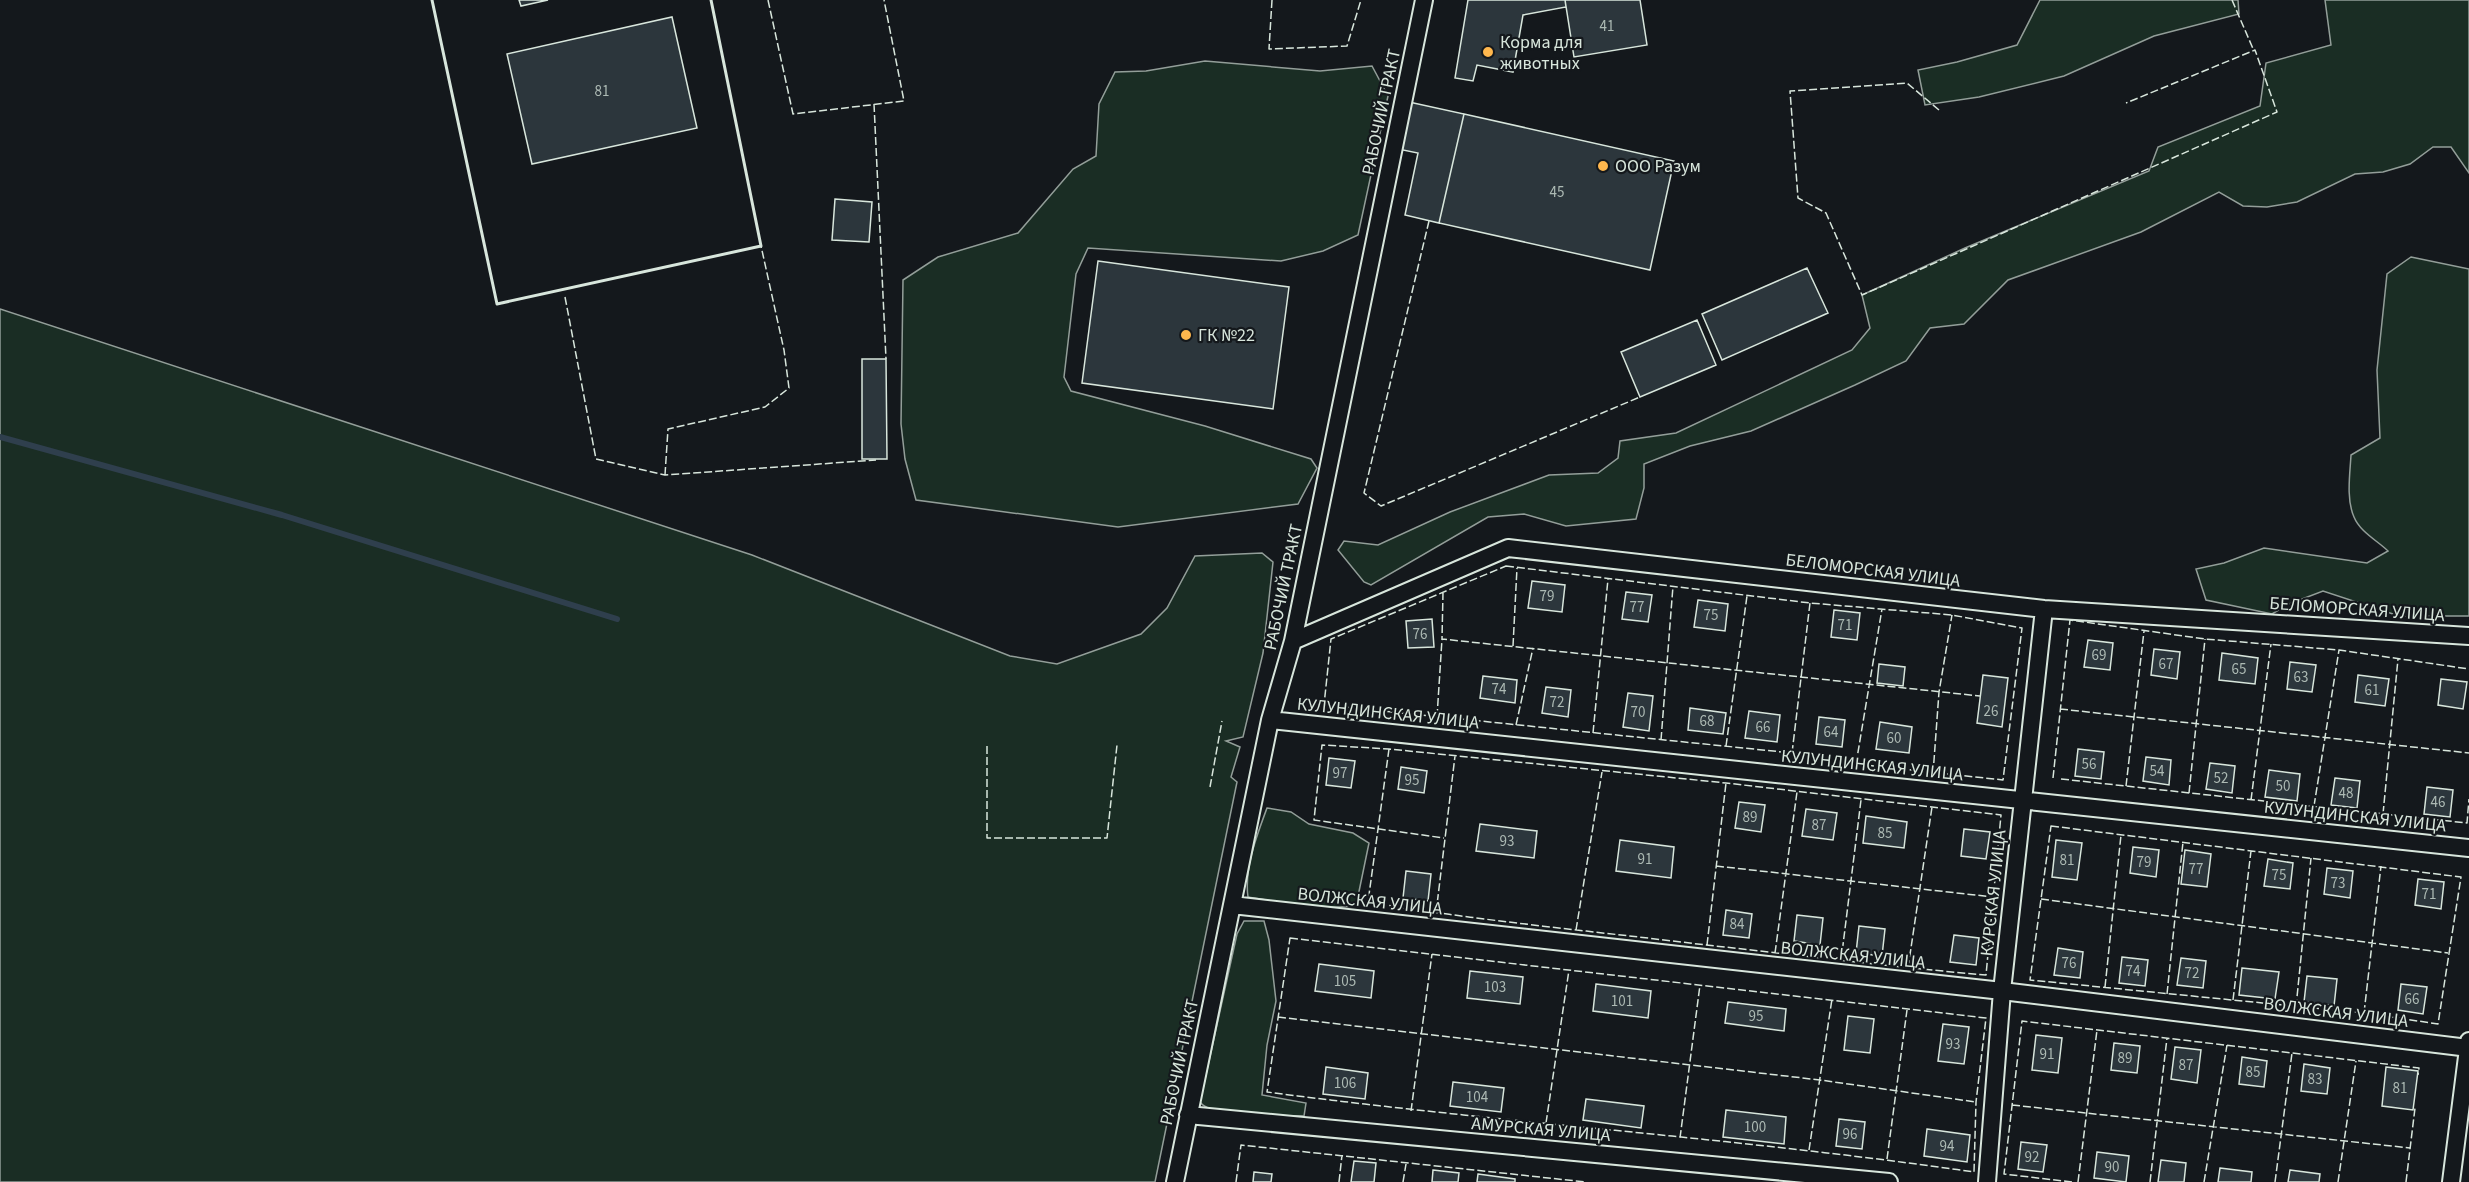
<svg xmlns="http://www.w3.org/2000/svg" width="2469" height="1182" font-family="'Source Sans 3',sans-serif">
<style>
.green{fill:#1a2d24;stroke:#939e99;stroke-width:1.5}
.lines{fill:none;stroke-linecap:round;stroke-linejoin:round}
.stream{stroke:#2f3f4d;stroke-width:6}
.building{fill:#2c363c;stroke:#d8e6dc;stroke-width:1.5}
.minor-casing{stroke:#d8e6dc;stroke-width:20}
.minor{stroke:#14181c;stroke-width:16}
.fence{stroke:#d8e6dc;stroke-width:1.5;stroke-dasharray:8 3;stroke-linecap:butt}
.wall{stroke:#d8e6dc;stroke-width:3}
.poi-dot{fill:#ffb74d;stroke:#14181c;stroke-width:2}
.labels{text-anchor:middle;stroke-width:4.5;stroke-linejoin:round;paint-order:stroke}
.number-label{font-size:15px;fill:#adbab4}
.poi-label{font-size:18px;fill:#d8e6dc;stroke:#14181c;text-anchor:start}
.street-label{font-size:18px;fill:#d8e6dc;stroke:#14181c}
</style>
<rect width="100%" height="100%" fill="#14181c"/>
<!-- green -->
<path class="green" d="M2040 0H2238L2239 14 2154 36 2064 76 1979 97 1925 105 1918 70 1957 62 2017 45Z
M2325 0H2469V173L2451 147H2433L2410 164 2383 172 2355 174 2297 202 2267 207 2243 206 2219 192 2141 232 2008 280 1964 324 1930 328 1906 361 1855 385 1751 431 1690 446 1644 464V488L1636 519 1566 526 1524 514 1488 517 1371 585 1364 582 1338 550 1344 541 1378 545 1450 512 1549 475 1598 473 1618 458 1620 441 1676 433 1852 350 1870 328 1862 295 1965 248 2149 171 2158 147 2260 106 2266 63 2331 45Z
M1205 61 1320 71 1372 66 1388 96 1358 235 1323 251 1281 261 1088 248 1076 274 1064 377 1071 391 1205 426 1311 459 1317 468 1298 504 1118 527 916 500 905 459 901 424 903 280 938 257 1018 233 1073 169 1096 156 1099 104 1115 72 1146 71Z
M2411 257 2469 269V616H2399L2323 591 2289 604 2272 614 2206 600 2196 569 2224 563 2264 548 2367 563 2388 551C2378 541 2360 532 2354 517 2346 499 2350 474 2351 455L2380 438 2377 370 2387 274Z
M0 309 752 555 1010 656 1057 664 1141 634 1167 608 1195 556 1262 553 1273 562 1263 653 1243 737 1226 741 1240 747 1231 777 1237 782 1155 1182H0Z
M1267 808 1291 812 1309 824 1353 833 1369 843 1356 906C1320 910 1283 903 1248 897 1244 868 1257 835 1267 808Z
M1244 921H1264L1269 940 1276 1001 1267 1045 1262 1095 1306 1103 1304 1116C1282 1115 1212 1119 1200 1102L1237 934Z"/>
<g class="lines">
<!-- stream -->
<path class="stream" d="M0 437 282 515 617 619"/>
</g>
<!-- building -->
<path class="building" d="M519 0H548L521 6Z
M1468 0H1565L1566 7 1523 15 1513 72 1477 65 1473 81 1455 78Z
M1565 0H1640L1647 45 1574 57Z
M672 17 697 128 532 164 507 54Z
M1409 102 1464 114 1439 223 1405 215 1418 153 1398 149Z
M1464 114 1674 161 1650 270 1439 223Z
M835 199 872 202 869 242 832 240Z
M1098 261 1289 287 1273 409 1082 383Z
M1807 268 1828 313 1722 360 1702 314Z
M1697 320 1716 365 1640 397 1621 352Z
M862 359H886L887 459H862Z
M1532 581 1565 585 1562 612 1528 608Z
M1626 592 1652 595 1648 622 1622 619Z
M1698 600 1728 604 1725 631 1694 627Z
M1834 610 1860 613 1857 640 1831 637Z
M1432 619 1434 647 1408 648 1406 621Z
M2088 640 2113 643 2110 670 2084 667Z
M2154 649 2180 652 2177 679 2151 675Z
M2222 653 2258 658 2255 684 2219 680Z
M2290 662 2316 665 2312 692 2287 689Z
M1879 664 1905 667 1903 686 1877 683Z
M1983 675 2008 678 2002 727 1977 723Z
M2358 675 2389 679 2385 706 2355 702Z
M1483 676 1517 680 1515 703 1480 698Z
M2441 679 2467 682 2463 709 2438 705Z
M1546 687 1571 690 1568 717 1542 713Z
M1628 693 1653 696 1649 731 1623 727Z
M1690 708 1726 713 1723 734 1688 730Z
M1749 711 1780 715 1777 742 1745 738Z
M1819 717 1845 720 1842 747 1816 744Z
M1880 722 1912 727 1909 753 1876 749Z
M2078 749 2104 752 2101 779 2075 776Z
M2146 757 2171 760 2169 785 2143 781Z
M1329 758 1355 761 1351 788 1326 785Z
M2210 763 2235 766 2232 793 2206 789Z
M1401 767 1427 771 1424 793 1398 789Z
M2269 770 2300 774 2297 801 2265 797Z
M2335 778 2360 781 2357 808 2331 805Z
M2427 787 2453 790 2450 817 2424 814Z
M1739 802 1765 805 1761 832 1735 828Z
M1806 809 1837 813 1833 840 1802 836Z
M1866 816 1907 822 1904 848 1863 843Z
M1480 824 1537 831 1534 858 1476 851Z
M1964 829 1990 832 1986 859 1961 856Z
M1620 840 1674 847 1671 878 1616 871Z
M2056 840 2082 843 2077 880 2052 877Z
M2133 847 2159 850 2156 877 2130 873Z
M2185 850 2211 854 2207 887 2181 884Z
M2268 859 2293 863 2290 889 2264 886Z
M2327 868 2353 871 2350 898 2324 894Z
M1406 871 1431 874 1428 901 1403 898Z
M2418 879 2444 882 2441 909 2415 905Z
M1726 910 1752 914 1749 938 1723 935Z
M1797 915 1823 918 1820 945 1794 941Z
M1859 926 1885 929 1882 956 1856 953Z
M1954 935 1979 938 1976 965 1950 962Z
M2058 948 2083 952 2080 978 2054 975Z
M2122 957 2148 960 2145 986 2119 983Z
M2181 958 2206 961 2203 988 2177 985Z
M1319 964 1374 971 1371 998 1315 991Z
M2242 968 2279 972 2275 999 2239 995Z
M1470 971 1523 977 1520 1004 1467 998Z
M2307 976 2337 979 2334 1006 2304 1002Z
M1596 984 1651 991 1648 1018 1593 1011Z
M2401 984 2427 987 2423 1014 2398 1010Z
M1728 1002 1786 1009 1784 1031 1725 1023Z
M1848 1016 1874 1019 1870 1053 1844 1050Z
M1943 1024 1969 1027 1964 1064 1938 1061Z
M2036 1035 2062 1038 2058 1073 2032 1070Z
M2114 1043 2140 1046 2137 1073 2111 1070Z
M2175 1047 2201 1050 2197 1083 2171 1079Z
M2242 1057 2267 1061 2264 1087 2239 1084Z
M2304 1064 2330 1068 2327 1094 2301 1091Z
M1326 1067 1368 1073 1365 1099 1323 1094Z
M2386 1067 2418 1071 2413 1110 2382 1106Z
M1453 1082 1504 1088 1501 1112 1450 1106Z
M1586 1099 1644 1106 1641 1128 1583 1120Z
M1726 1110 1786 1117 1784 1144 1723 1137Z
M1839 1119 1865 1122 1862 1149 1836 1146Z
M1927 1129 1970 1135 1967 1162 1924 1156Z
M2021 1142 2047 1145 2043 1172 2018 1169Z
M2097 1152 2129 1156 2126 1182 2094 1178Z
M2161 1160 2186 1163 2184 1182H2158Z
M1354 1161 1376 1163 1374 1182H1351Z
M2220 1168 2252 1172 2251 1182H2218Z
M1433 1170 1459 1173 1458 1182H1432Z
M2290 1170 2320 1174 2319 1182H2288Z
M1254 1172 1272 1174 1271 1182H1253Z
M1478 1174 1515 1179V1182H1477Z"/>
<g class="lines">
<defs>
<path id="minor" d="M1293 641 1508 548 2044 609 2469 636
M1270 720 2469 848
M1232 905 2002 991 2469 1048
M1188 1115 1889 1182
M1175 1182 1270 720 1293 641 1424 0
M1987 1182 2002 991 2044 609
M2451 1182 2469 1041"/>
</defs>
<!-- minor casing -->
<use href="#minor" class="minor-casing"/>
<!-- minor -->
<use href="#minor" class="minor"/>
<!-- fence -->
<path class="fence" d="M768 0 793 114 904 101 884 0
M1272 0 1269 49 1347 46 1361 0
M2232 0 2254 51
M874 104 886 359
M1939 110 1907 83 1790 91 1798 198 1826 213 1862 295 2277 112 2255 50 2126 103
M1429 221 1364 493 1381 506 1640 397
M565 297 596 459 665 475 876 460
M665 475 668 429 765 407 789 388 784 350 761 246
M1506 566 1810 603 1952 615 2022 628 2003 780 1856 764 1792 753 1324 705 1331 639Z
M1443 592 1442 639 1980 696
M1513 646 1517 568
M2060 709 2469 753
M1437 717 1442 639
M1516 725 1533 648
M1593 733 1608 579
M1661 740 1673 586
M987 746V838H1107L1117 745
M1726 746 1747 596
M1389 749 1368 902C1480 921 1593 931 1706 945 1799 955 1892 967 1986 975L2001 815 1726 783 1389 749 1322 745 1314 820 1444 838
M1792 753 1810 603
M1856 764 1882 609
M1933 774 1939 692 1952 615
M2053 778 2070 620 2205 639 2339 650 2469 669
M2061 779 2467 823 2469 799
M2126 786 2144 631
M1210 787 1222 721
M2189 793 2205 639
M2251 800 2271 644
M2314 806 2339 650
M2383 814 2398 659
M2051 826 2461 877 2438 1024 2364 1013 2030 980Z
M1716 866 1993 897
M2041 899 2448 953
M1436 913 1455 756
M1576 930 1602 772
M1290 938 1986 1018 1976 1102 1974 1172C1739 1138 1502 1123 1267 1092Z
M1707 945 1726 783
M1775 953 1797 792
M1841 961 1861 800
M1908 968 1932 807
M2105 987 2121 835
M2167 994 2183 842
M2233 1000 2251 851
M2296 1007 2311 858
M2364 1013 2381 866
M1278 1017 1820 1080 1976 1102
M2012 1105 2410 1148
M1411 1111 1432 954
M1546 1123 1569 970
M1680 1138 1700 985
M1809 1150 1832 999
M1887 1159 1907 1010
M1236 1182 1241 1145 1586 1182
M1339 1182 1342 1155
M1403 1182 1406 1164
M2072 1182 2004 1174 2022 1021 2419 1068 2418 1075
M2078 1182 2097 1030
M2150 1182 2167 1038
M2204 1182 2227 1045
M2275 1182 2292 1053
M2338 1182 2356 1061
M2406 1182 2415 1108"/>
<!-- wall -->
<path class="wall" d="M432 0 497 304 761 246 711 0"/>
</g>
<!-- markers -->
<g class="poi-dot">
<circle cx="1488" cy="52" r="6"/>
<circle cx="1603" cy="166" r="6"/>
<circle cx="1186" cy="335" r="6"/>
</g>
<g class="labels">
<!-- number labels -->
<g class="number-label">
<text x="1607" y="31">41</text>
<text x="602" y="96">81</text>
<text x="1557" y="197">45</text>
<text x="1547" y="601">79</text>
<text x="1637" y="612">77</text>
<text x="1711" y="620">75</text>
<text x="1845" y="630">71</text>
<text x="1420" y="639">76</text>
<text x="2099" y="660">69</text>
<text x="2166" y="669">67</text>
<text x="2239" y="674">65</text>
<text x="2301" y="682">63</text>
<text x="1499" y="694">74</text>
<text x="2372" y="695">61</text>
<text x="1557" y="707">72</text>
<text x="1991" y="716">26</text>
<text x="1638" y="717">70</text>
<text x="1707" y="726">68</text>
<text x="1763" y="732">66</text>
<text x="1831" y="737">64</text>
<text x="1894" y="743">60</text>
<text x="2089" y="769">56</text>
<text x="2157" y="776">54</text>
<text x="1340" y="778">97</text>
<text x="2221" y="783">52</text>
<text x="1412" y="785">95</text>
<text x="2283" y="791">50</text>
<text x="2346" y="798">48</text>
<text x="2438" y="807">46</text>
<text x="1750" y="822">89</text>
<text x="1819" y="830">87</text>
<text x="1885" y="838">85</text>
<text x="1507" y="846">93</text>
<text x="1645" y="864">91</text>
<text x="2067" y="865">81</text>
<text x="2144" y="867">79</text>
<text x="2196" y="874">77</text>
<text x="2279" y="880">75</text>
<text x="2338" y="888">73</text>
<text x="2429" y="899">71</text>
<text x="1737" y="929">84</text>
<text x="2069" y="968">76</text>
<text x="2133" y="976">74</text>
<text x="2192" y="978">72</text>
<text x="1345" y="986">105</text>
<text x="1495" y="992">103</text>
<text x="2412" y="1004">66</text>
<text x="1622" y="1006">101</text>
<text x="1756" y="1021">95</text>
<text x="1953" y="1049">93</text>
<text x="2047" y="1059">91</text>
<text x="2125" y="1063">89</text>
<text x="2186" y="1070">87</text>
<text x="2253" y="1077">85</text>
<text x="2315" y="1084">83</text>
<text x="1345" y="1088">106</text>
<text x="2400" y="1093">81</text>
<text x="1477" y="1102">104</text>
<text x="1755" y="1132">100</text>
<text x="1850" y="1139">96</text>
<text x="1947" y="1151">94</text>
<text x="2032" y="1162">92</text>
<text x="2112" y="1172">90</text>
</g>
<!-- poi labels -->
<g class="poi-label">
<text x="1500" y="48">Корма для<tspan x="1500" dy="21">животных</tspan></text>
<text x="1615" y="172">ООО Разум</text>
<text x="1198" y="341">ГК №22</text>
</g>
<!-- street labels -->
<g class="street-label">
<text transform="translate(1381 112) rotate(-78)" y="6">РАБОЧИЙ ТРАКТ</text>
<text transform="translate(1873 570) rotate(7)" y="6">БЕЛОМОРСКАЯ УЛИЦА</text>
<text transform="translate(1283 587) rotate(-78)" y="6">РАБОЧИЙ ТРАКТ</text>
<text transform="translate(2357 609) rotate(4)" y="6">БЕЛОМОРСКАЯ УЛИЦА</text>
<text transform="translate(1388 713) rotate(6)" y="6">КУЛУНДИНСКАЯ УЛИЦА</text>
<text transform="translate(1872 765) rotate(6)" y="6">КУЛУНДИНСКАЯ УЛИЦА</text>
<text transform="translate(2355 816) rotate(6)" y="6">КУЛУНДИНСКАЯ УЛИЦА</text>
<text transform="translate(1993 893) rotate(-84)" y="6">КУРСКАЯ УЛИЦА</text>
<text transform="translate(1370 901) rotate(6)" y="6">ВОЛЖСКАЯ УЛИЦА</text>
<text transform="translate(1853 955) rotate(6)" y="6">ВОЛЖСКАЯ УЛИЦА</text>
<text transform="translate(2336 1012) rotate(7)" y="6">ВОЛЖСКАЯ УЛИЦА</text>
<text transform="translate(1179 1062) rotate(-78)" y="6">РАБОЧИЙ ТРАКТ</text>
<text transform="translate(1541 1129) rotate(5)" y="6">АМУРСКАЯ УЛИЦА</text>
</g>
</g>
</svg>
